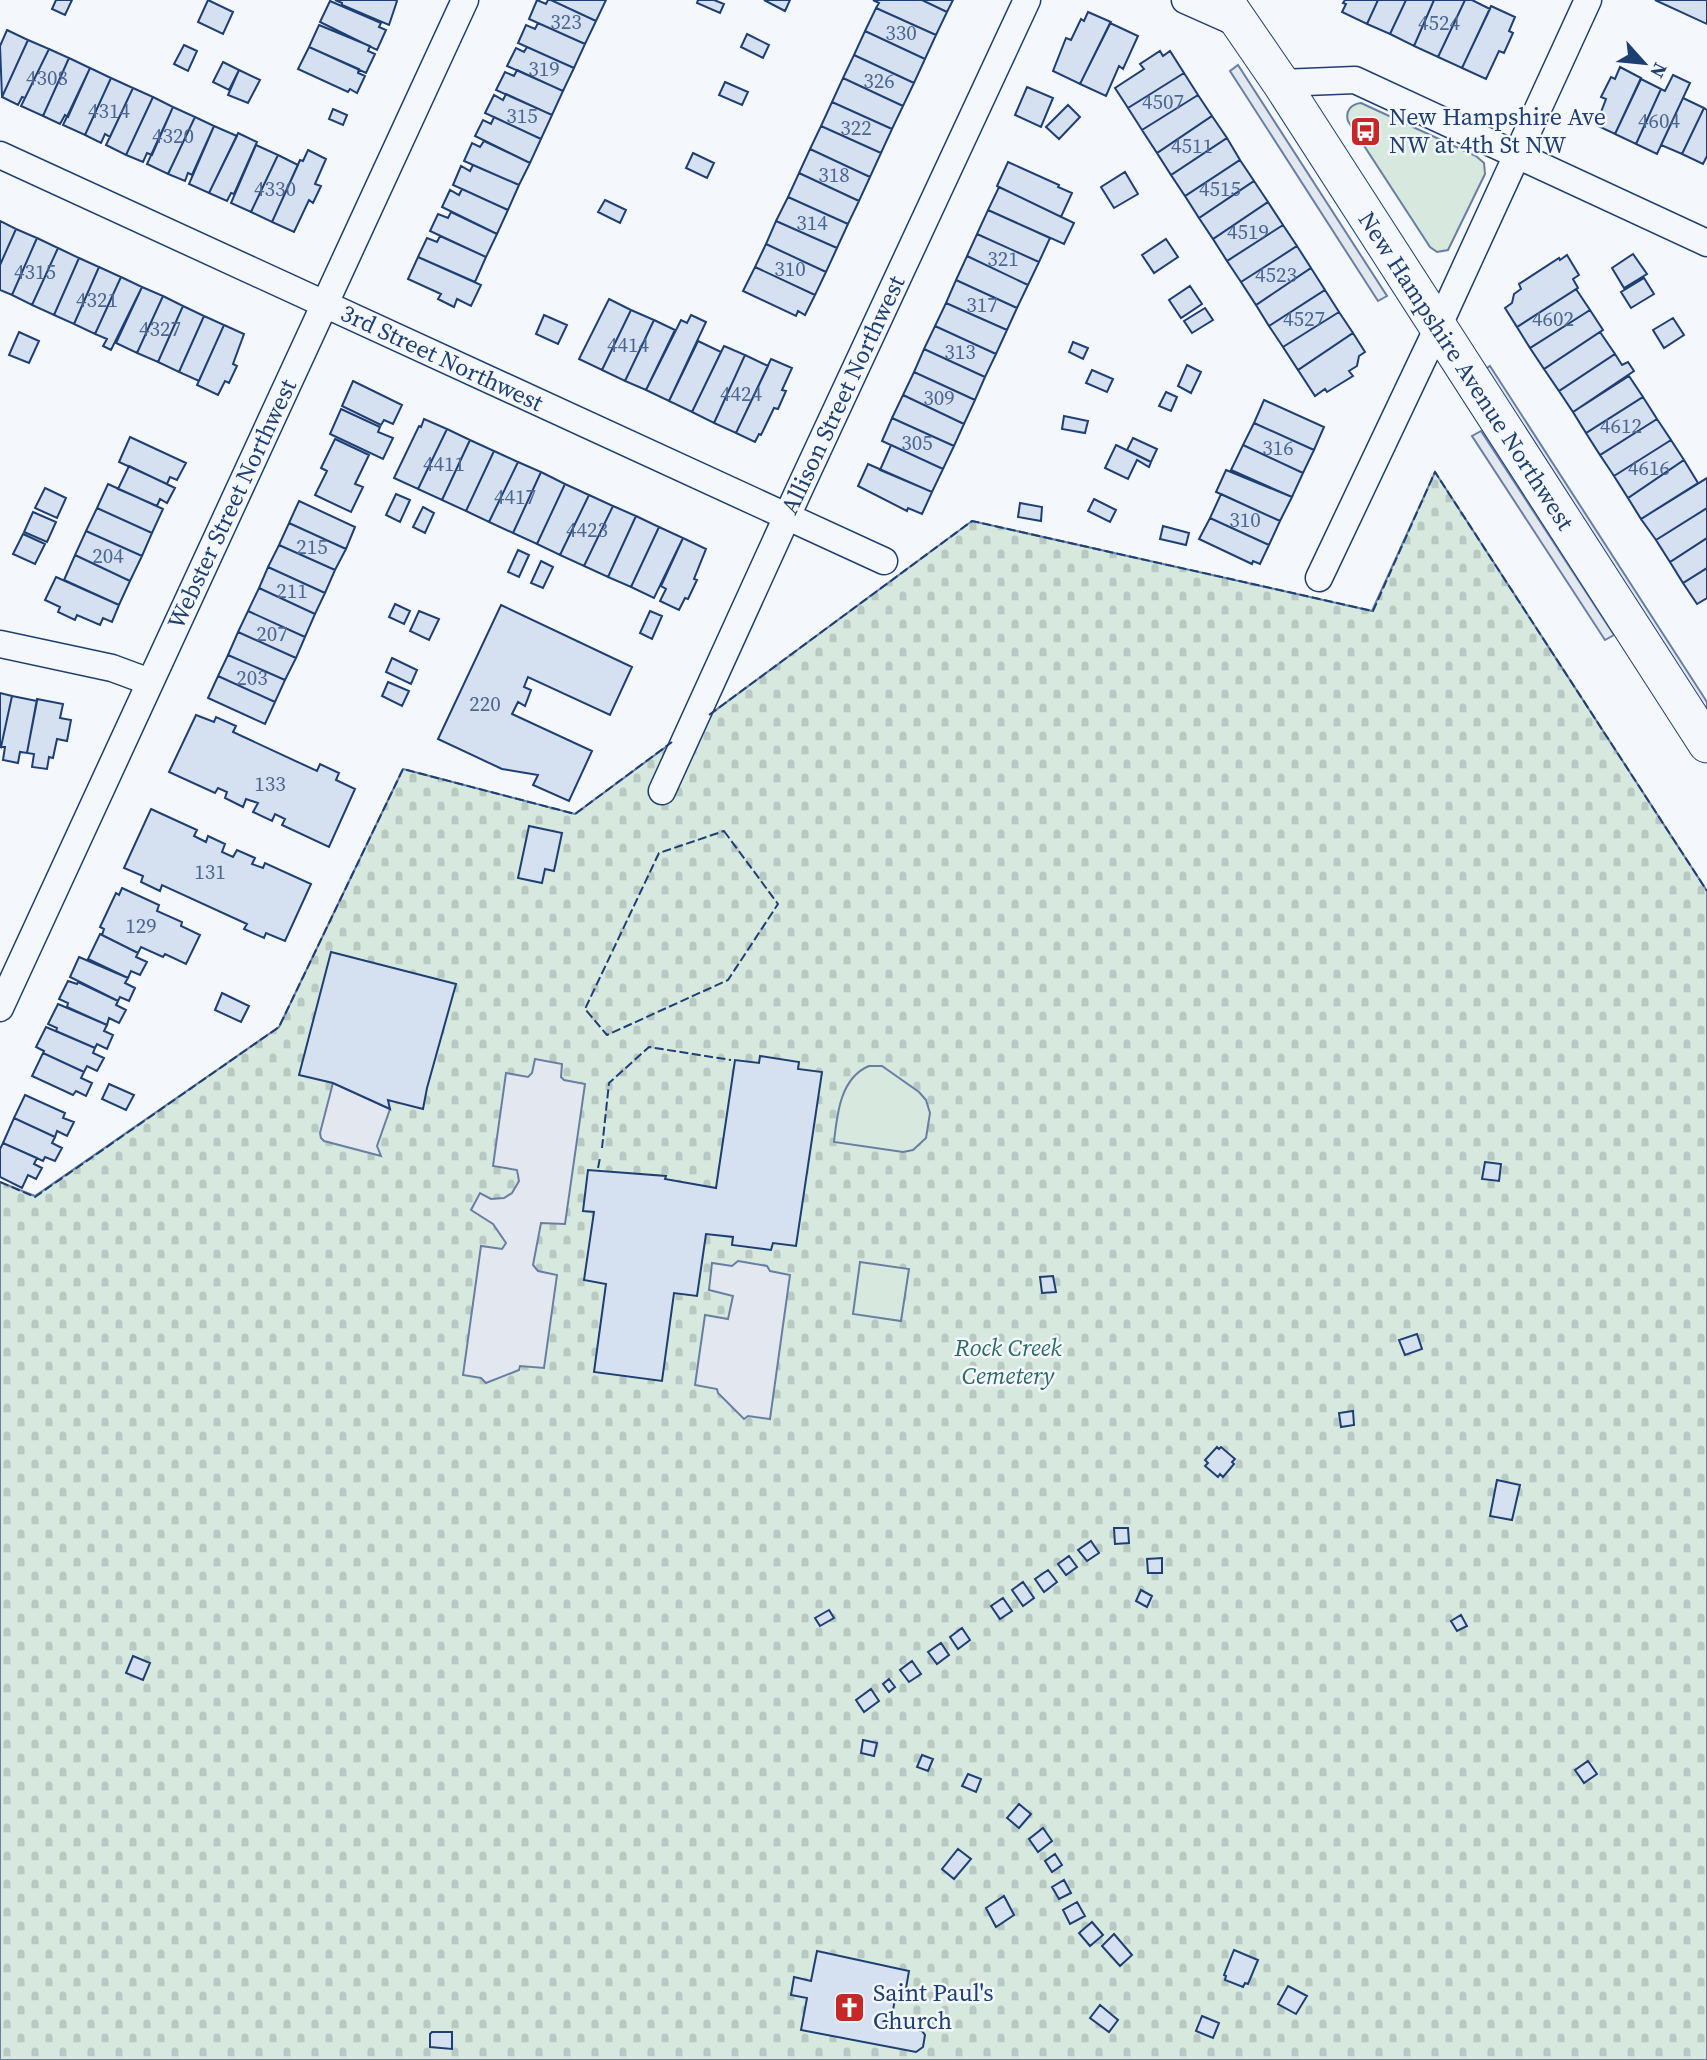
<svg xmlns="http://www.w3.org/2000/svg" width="1707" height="2060" font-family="'Source Serif 4',serif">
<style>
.cemetery{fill:url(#cemetery-stones);stroke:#687fa3;stroke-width:2}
.green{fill:#d7e8df;stroke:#687fa3;stroke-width:2}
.parking{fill:#e3e8f0;stroke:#687fa3;stroke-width:2}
.building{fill:#d5e0f0;stroke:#1d3f73;stroke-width:2}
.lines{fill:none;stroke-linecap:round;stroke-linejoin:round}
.street-casing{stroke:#1d3f73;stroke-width:29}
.secondary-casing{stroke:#1d3f73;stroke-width:39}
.street{stroke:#f4f7fb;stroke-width:26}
.secondary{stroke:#f4f7fb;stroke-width:37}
.fence{stroke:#1d3f73;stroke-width:2;stroke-dasharray:9 3.5;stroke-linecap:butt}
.labels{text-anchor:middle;stroke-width:5;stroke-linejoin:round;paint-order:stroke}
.number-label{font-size:21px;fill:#4b6792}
.poi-label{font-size:24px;fill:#1d3f73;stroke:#f4f7fb;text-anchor:start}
.street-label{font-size:24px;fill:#1d3f73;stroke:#f4f7fb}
.park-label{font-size:24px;font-style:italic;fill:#2c6c60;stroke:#f4f7fb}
</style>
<defs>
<pattern id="cemetery-stones" width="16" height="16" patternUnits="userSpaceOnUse" patternTransform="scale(1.75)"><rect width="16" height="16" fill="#d7e8df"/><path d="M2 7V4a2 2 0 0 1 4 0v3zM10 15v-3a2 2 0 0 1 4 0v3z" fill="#b8c8c3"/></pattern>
</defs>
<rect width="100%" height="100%" fill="#f4f7fb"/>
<!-- cemetery -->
<path class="cemetery" d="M1435 472 1707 891V2060H0V1182L35 1196 279 1027 403 769 575 814 972 521 1372 611Z"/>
<!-- green -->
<path class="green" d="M1361 103 1476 156 1484 163 1485 174 1448 250 1437 252 1430 247 1348 121C1345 111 1351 104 1361 103Z
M869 1066H882L919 1092 926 1100 930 1113 926 1138 913 1150 903 1152 834 1142C837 1115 840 1078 869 1066Z
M860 1262 909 1269 901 1321 853 1314Z"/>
<!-- parking -->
<path class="parking" d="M1238 65 1387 296 1378 301 1230 71Z
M1490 366 1707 702V722L1481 372Z
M1481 431 1614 635 1605 640 1472 436Z
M535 1059 562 1064 561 1077 564 1080 585 1084 565 1224 541 1223 533 1265 538 1271 557 1275 544 1368 520 1366 519 1370 486 1383 481 1378 463 1375 481 1246 502 1249 506 1243 493 1224 471 1210 480 1193 491 1199 504 1198 512 1193 519 1181 517 1170 493 1166 506 1073 528 1077 532 1073Z
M333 1083 390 1109 377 1146 381 1156 324 1141 321 1138 320 1133Z
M738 1261 767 1266 770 1271 790 1275 770 1419 748 1416 744 1419 718 1393 717 1389 695 1385 705 1315 728 1319 733 1296 709 1290 712 1263 732 1266Z"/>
<!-- building -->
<path class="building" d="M56 0H72L65 15 52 9Z
M208 0 233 12 223 34 198 22Z
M335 0H395L397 1 389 25 342 5V3Z
M537 0 546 4 548 0H551L596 21 585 44 529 19Z
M551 0H606L596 21Z
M698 0H714L724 4 720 13 697 3Z
M764 0H790L785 11Z
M873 0H922L947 12 936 35 876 8 879 3Z
M922 0H953L947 12Z
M1345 0H1378L1367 24 1342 12 1346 4 1343 3Z
M1378 0H1406L1390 34 1367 24Z
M1406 0H1434L1414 46 1390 34Z
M1434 0H1465L1438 57 1414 46Z
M1465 0H1472L1490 9 1462 68 1438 57Z
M1655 0H1707V24Z
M330 1 381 23 379 27 386 30 377 50 320 22Z
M1491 6 1515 17 1509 31 1513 33 1504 53 1499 51 1486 79 1462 68Z
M876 8 936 35 925 59 865 31Z
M1088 12 1111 22 1080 84 1053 71 1066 38 1071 40 1081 19 1084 21Z
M538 23 585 44 574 68 518 43 526 25 535 29Z
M1110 23 1138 36 1123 69 1119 66 1106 96 1080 84Z
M319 25 370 46 368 51 375 54 366 73 309 47Z
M7 30 28 40 2 97 0 46Z
M865 31 925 59 914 83 854 55Z
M747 34 769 45 763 58 741 47Z
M28 40 49 49 25 98 22 97 18 105 2 97Z
M184 45 197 51 188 71 174 64Z
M309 47 359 69 358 73 365 76 357 93 350 89 348 92 298 69Z
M527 47 574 68 563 91 507 66 516 48 524 52Z
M49 49 69 58 43 116 21 106Z
M1160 51 1163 56 1170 51 1184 73 1128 108 1115 88 1144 69 1140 64Z
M854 55 914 83 903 106 843 78Z
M69 58 90 68 68 117 65 115 60 124 43 116Z
M223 62 239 70 229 90 213 82Z
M1620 67 1641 78 1615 134 1596 125 1606 99 1601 97 1611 77 1615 79Z
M90 68 111 78 85 135 63 125Z
M239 70 260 80 248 103 228 95Z
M517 70 563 91 552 115 496 90 505 72 514 76Z
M1184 73 1198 95 1142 130 1128 108Z
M1673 75 1690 83 1657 154 1636 144 1661 89 1665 91Z
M111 78 133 88 110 137 105 134 101 143 85 135Z
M843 78 903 106 892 129 832 102Z
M1641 79 1661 89 1636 144 1615 134Z
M725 82 748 92 742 105 719 95Z
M1027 87 1053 98 1041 127 1015 115Z
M133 88 153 97 126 155 106 145Z
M506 94 552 115 541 139 485 113 494 95 503 100Z
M1198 95 1212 116 1157 153 1142 130Z
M153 97 173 107 152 155 147 153 143 162 126 155Z
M1683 98 1704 108 1682 154 1661 145Z
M832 102 892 129 881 153 821 126Z
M1068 105 1080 117 1059 139 1046 127Z
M173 107 195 117 168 174 147 164Z
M1704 108 1707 110V156L1703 164 1682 154Z
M333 109 347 115 343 125 329 119Z
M1212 116 1227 138 1171 175 1157 153Z
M195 117 214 126 192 175 188 173 185 181 168 174Z
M494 117 541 139 530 163 475 136 483 120 491 124Z
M214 126 237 136 209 193 189 184Z
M821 126 881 153 870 177 810 149Z
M238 133 257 142 234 194 231 193 227 201 209 193Z
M1227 138 1240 160 1185 196 1171 175Z
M484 141 530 163 519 185 464 161 472 143 480 147Z
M256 145 278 155 251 212 231 203Z
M810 149 870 177 859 201 799 173Z
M308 150 326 159 315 184 321 186 313 203 309 200 294 232 272 222 300 160 303 161Z
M693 153 714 163 707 178 686 168Z
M278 155 298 165 272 222 251 212Z
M1240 160 1254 181 1199 218 1185 196Z
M1008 162 1059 185 1058 187 1072 193 1061 217 997 186Z
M473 165 519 185 508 210 453 185 461 166 470 171Z
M1125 172 1138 194 1114 208 1101 187Z
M799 173 859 201 848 224 788 197Z
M1254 181 1268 202 1213 239 1199 218Z
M999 187 1074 223 1064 244 988 210Z
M462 189 508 210 497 234 442 207 450 190 459 195Z
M788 197 848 224 837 248 776 221Z
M605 200 626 210 620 223 598 212Z
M1268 202 1283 225 1227 261 1213 239Z
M988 210 1050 238 1039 262 977 234Z
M451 212 497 234 486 257 430 231 438 214 448 218Z
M0 221 16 229 0 265Z
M776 221 837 248 826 272 766 244Z
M1283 225 1297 246 1241 282 1227 261Z
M16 229 37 238 12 295 0 290V265Z
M977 234 1039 262 1028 285 967 256Z
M440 236 486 257 475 282 418 257 427 238 437 242Z
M37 238 58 248 32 305 12 295Z
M1166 239 1178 257 1154 273 1142 255Z
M766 244 826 272 815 295 755 267Z
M1297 246 1311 268 1256 305 1241 282Z
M58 248 79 258 54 315 32 305Z
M1633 254 1647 274 1624 288 1612 268Z
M1567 255 1579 275 1573 279 1578 288 1517 327 1505 308 1512 303 1514 294 1521 289 1519 284 1559 258 1560 260Z
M967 256 1028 285 1017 308 956 280Z
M418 257 481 285 471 306 457 299 454 307 438 299 441 294 408 279Z
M79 258 99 267 74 324 54 315Z
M99 267 121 277 95 334 74 324Z
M755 267 815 295 805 315 798 311 796 316 743 291Z
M1311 268 1325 290 1269 326 1256 305Z
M121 277 142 287 111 350 103 346 107 339 95 334Z
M1644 278 1654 294 1631 308 1621 292Z
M956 280 1017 308 1007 330 946 303Z
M1190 286 1202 304 1181 318 1169 300Z
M142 287 163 296 137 353 116 343Z
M1576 289 1590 310 1530 348 1517 327Z
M1325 290 1339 312 1283 347 1269 326Z
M163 296 183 306 158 362 137 353Z
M609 299 631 310 602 370 579 359Z
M946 303 1007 330 996 354 935 326Z
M183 306 204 316 179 372 158 362Z
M1205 308 1213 320 1192 333 1184 321Z
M631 310 654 320 625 381 602 370Z
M1590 310 1603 330 1544 369 1530 348Z
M1339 312 1353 333 1298 370 1283 347Z
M544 315 567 325 558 344 536 334Z
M691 315 706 322 669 401 646 390 681 320 687 323Z
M204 316 224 325 199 381 179 372Z
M1673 318 1684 335 1664 348 1653 330Z
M654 320 675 330 646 390 625 381Z
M224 325 244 334 233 364 237 366 229 383 225 381 218 395 197 385Z
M935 326 996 354 985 377 924 349Z
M19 332 39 341 29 363 9 355Z
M1600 332 1615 354 1559 391 1544 369Z
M1353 333 1365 352 1359 356 1357 366 1349 371 1353 376 1327 392 1325 389 1315 396 1298 370Z
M698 341 721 352 692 412 669 401Z
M1073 342 1088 348 1083 359 1069 352Z
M724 346 745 355 714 423 692 412Z
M924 349 985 377 975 400 914 372Z
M1615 354 1622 365 1628 362 1634 371 1573 412 1559 391Z
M745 355 768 366 736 433 714 423Z
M771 359 792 368 782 390 786 391 778 409 774 408 761 435 759 434 755 442 736 433Z
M1187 365 1201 372 1191 393 1178 386Z
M1092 370 1113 379 1107 392 1086 383Z
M914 372 975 400 964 424 903 395Z
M1629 376 1643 397 1586 433 1573 412Z
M353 381 402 405 393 424 384 420 381 425 342 406Z
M1166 392 1177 397 1171 411 1159 406Z
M903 395 964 424 954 446 892 418Z
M1643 397 1657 419 1600 455 1586 433Z
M1264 400 1324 427 1314 450 1254 423Z
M341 409 380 427 378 432 393 438 383 459 330 434Z
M1064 416 1088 421 1085 433 1062 429Z
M892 418 954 446 943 469 882 441Z
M424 419 447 429 418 489 394 478 419 426 421 427Z
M1657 419 1671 440 1614 476 1600 455Z
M1254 423 1314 450 1303 473 1243 445Z
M447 429 470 440 442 500 418 489Z
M130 437 186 463 177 480 170 477 167 484 119 462Z
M1133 438 1157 449 1151 462 1127 450Z
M335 439 369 455 355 484 363 487 351 512 315 495 327 471 321 468Z
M470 440 494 451 466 511 442 500Z
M1671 440 1684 460 1628 498 1614 476Z
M891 445 943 469 932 492 880 470Z
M1116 445 1151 462 1149 467 1137 460 1128 479 1105 468Z
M1243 445 1303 473 1292 497 1231 470Z
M494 451 518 462 489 522 466 511Z
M1684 460 1698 483 1641 519 1628 498Z
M518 462 541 472 513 533 489 522Z
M868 464 932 492 922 514 908 508 907 511 858 486Z
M129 466 175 488 167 503 160 499 157 506 118 489Z
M1226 470 1292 497 1280 521 1216 492Z
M541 472 565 484 537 544 513 533Z
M1707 478V508L1656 540 1641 519Z
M108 484 163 509 152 533 97 508Z
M565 484 589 495 560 555 537 544Z
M45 488 66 498 57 518 35 508Z
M396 494 410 500 400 522 386 515Z
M1221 494 1280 521 1269 545 1210 518Z
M589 495 613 506 584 566 560 555Z
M1094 499 1116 510 1110 522 1088 511Z
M299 501 355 527 346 549 289 523Z
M1020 503 1042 507 1041 521 1018 517Z
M613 506 636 516 608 577 584 566Z
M423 507 434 513 425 533 413 527Z
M97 508 152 533 142 556 86 531Z
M1707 508V538L1670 562 1656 540Z
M33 512 56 522 47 542 24 532Z
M636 516 659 527 631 587 608 577Z
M1210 518 1269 545 1260 564 1253 561 1252 564 1199 539Z
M289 523 346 549 335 570 279 545Z
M1163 526 1189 533 1186 545 1160 539Z
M659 527 683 538 654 598 631 587Z
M86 531 142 556 130 581 75 555Z
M23 534 45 544 35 564 13 554Z
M683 538 706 549 694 579 697 580 688 599 685 598 679 610 660 601 666 589 661 586Z
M1707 538V568L1683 583 1670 562Z
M279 545 335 570 325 593 268 567Z
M518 550 529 555 519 577 508 572Z
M75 555 130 581 119 605 64 580Z
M541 561 553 567 543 588 531 583Z
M268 567 325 593 315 614 259 588Z
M1707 568V598L1697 604 1683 583Z
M56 577 119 605 112 622 103 618 100 625 77 615 75 620 58 612 60 607 45 600Z
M259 588 315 614 305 637 248 611Z
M395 604 410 611 404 624 389 617Z
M501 605 632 667 610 715 528 677 524 687 531 690 525 706 518 702 512 714 592 751 569 801 533 785 538 775 502 769 438 739Z
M248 611 305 637 296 658 238 632Z
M419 611 439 619 429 640 410 631Z
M650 611 662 616 652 639 640 633Z
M238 632 296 658 285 680 228 655Z
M228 655 285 680 275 702 218 676Z
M392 658 417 670 411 684 386 672Z
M218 676 275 702 265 724 208 698Z
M388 682 409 691 402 706 382 696Z
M0 693 12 696 1 747 0 746Z
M12 696 37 701 27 753 20 752 18 763 3 760 5 747H1Z
M37 699 63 704 60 718 71 720 67 741 57 739 53 758 49 757 47 769 32 767 34 754 27 753Z
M196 715 214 722 216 717 236 726 233 732 317 771 320 764 339 773 336 780 355 789 329 847 282 825 285 819 275 814 272 821 253 812 258 803 246 799 243 807 225 798 227 792 218 788 215 793 169 772Z
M151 809 197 830 194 836 206 842 208 836 225 844 222 852 233 857 237 850 255 858 252 864 263 868 265 863 311 884 285 941 266 933 264 938 244 929 247 924 162 885 160 891 141 882 143 876 124 868Z
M529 826 562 833 554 871 545 869 542 883 518 878Z
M122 888 159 905 157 911 182 922 181 926 200 935 186 964 165 954 163 957 141 947 138 953 102 935 104 929 100 927 116 893 119 895Z
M100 934 138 953 136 957 147 962 140 975 131 971 128 978 88 959Z
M331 952 456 984 427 1088 423 1109 388 1100 390 1109 333 1083 299 1075Z
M79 957 128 978 125 983 135 988 129 1001 120 997 118 1001 70 977Z
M68 981 77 984 78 982 118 1001 116 1005 126 1010 119 1023 109 1018 107 1025 67 1007 68 1003 59 999Z
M222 993 249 1006 241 1022 215 1010Z
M58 1004 107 1025 104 1031 113 1035 107 1049 97 1044 95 1048 56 1031 57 1028 48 1024Z
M46 1027 95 1048 93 1053 104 1058 97 1071 87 1066 84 1072 43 1053 44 1051 36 1047Z
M43 1053 84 1072 81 1078 92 1083 86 1096 76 1091 73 1095 32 1076Z
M760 1056 799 1062 798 1069 822 1072 796 1246 773 1243 771 1250 732 1245 733 1237 706 1234 697 1296 674 1293 662 1381 594 1372 606 1284 584 1280 594 1212 583 1211 588 1170 666 1176 665 1179 716 1188 735 1060 759 1063Z
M109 1084 134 1095 126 1110 102 1099Z
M25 1095 65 1113 63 1118 74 1122 67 1136 57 1131 55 1137 14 1118Z
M14 1118 55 1137 52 1143 62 1148 55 1161 45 1157 43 1161 3 1143Z
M3 1143 37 1158 34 1164 42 1168 36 1179 28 1175 22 1188 0 1177V1149Z
M1485 1162 1501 1164 1499 1181 1482 1179Z
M1053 1276 1056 1292 1042 1293 1040 1277Z
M1417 1334 1422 1349 1405 1355 1399 1340Z
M1353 1411 1354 1425 1341 1427 1339 1413Z
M1217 1447 1219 1449 1221 1447 1235 1459 1232 1462 1234 1464 1223 1477 1220 1474 1218 1477 1205 1466 1208 1463 1205 1460Z
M1497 1480 1520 1485 1512 1520 1490 1516Z
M1114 1528H1128L1129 1543 1115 1544Z
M1091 1541 1099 1553 1087 1561 1078 1550Z
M1069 1556 1077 1567 1066 1575 1058 1564Z
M1162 1558V1573H1148L1147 1559Z
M1048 1570 1057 1582 1044 1592 1035 1579Z
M1023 1582 1034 1598 1023 1606 1012 1590Z
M1141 1590 1152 1596 1147 1607 1136 1601Z
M1003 1598 1012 1611 1000 1619 991 1606Z
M829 1610 834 1618 820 1626 815 1618Z
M1461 1615 1467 1626 1457 1631 1451 1621Z
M962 1628 970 1640 958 1649 950 1637Z
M941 1643 949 1655 937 1664 928 1652Z
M133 1656 150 1663 143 1680 126 1673Z
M912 1661 921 1674 909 1682 900 1670Z
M889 1679 895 1687 889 1692 883 1684Z
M871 1689 879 1701 864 1712 856 1700Z
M863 1740 877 1743 874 1756 861 1753Z
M922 1755 933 1759 928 1771 917 1767Z
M1588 1761 1597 1774 1584 1783 1575 1770Z
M968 1774 981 1779 976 1792 962 1786Z
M1019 1804 1031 1814 1019 1828 1007 1818Z
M1043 1828 1052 1841 1038 1852 1029 1839Z
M958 1849 971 1859 954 1879 942 1869Z
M1055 1854 1062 1865 1052 1872 1045 1861Z
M1064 1880 1071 1893 1059 1899 1052 1887Z
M1004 1896 1014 1915 996 1927 986 1908Z
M1077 1902 1085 1916 1070 1924 1063 1910Z
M1092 1922 1103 1935 1090 1946 1079 1933Z
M1114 1934 1132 1955 1120 1966 1102 1946Z
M1234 1950 1258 1960 1248 1984 1245 1983 1243 1987 1225 1980 1226 1976 1224 1975Z
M817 1951 909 1971 905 1994 890 1990 895 1999 892 2016 884 2021 922 2031 925 2035 923 2047 916 2052 801 2030 807 1998 791 1995 794 1977 811 1981Z
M1288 1986 1307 1996 1296 2014 1278 2004Z
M1100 2005 1118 2020 1109 2032 1090 2018Z
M1202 2016 1219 2023 1213 2038 1196 2031Z
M432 2032H452V2049L430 2047V2034Z"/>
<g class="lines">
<defs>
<path id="street" d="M1185 0 1239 24
M1281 83 1355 80 1707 243
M0 155 884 561
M1319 578 1438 327 1588 0
M0 644 112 668 150 682
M662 791 799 490 1027 0
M0 1008 465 0"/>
<path id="secondary" d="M1224 0 1281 83 1707 744"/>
</defs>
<!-- street casing -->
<use href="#street" class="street-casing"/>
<!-- secondary casing -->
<use href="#secondary" class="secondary-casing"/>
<!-- street -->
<use href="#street" class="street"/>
<!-- secondary -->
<use href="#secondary" class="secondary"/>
<!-- fence -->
<path class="fence" d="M709 715 972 521 1373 611 1435 472 1707 891
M724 831 778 904 728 980 607 1035 585 1009 659 853Z
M602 1148 609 1083 649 1047 731 1060
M598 1168 600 1158
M0 1182 35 1197 279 1027 403 769 575 814 672 742"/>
</g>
<!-- icons -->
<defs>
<symbol id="bus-square" viewBox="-11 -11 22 22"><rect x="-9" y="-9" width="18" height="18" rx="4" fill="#c62828" stroke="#f4f7fb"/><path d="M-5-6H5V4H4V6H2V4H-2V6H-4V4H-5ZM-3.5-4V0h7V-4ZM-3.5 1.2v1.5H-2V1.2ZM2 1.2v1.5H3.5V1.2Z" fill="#fff"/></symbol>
<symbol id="church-square" viewBox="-11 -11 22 22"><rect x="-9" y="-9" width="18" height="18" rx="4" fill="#c62828" stroke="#f4f7fb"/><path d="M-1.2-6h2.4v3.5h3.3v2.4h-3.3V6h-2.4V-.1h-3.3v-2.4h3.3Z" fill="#fff"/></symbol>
</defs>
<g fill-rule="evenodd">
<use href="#bus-square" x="1348" y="114" width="35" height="35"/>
<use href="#church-square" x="832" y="1990" width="35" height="35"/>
</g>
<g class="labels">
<!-- number labels -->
<g class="number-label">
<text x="566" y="29">323</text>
<text x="1439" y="30">4524</text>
<text x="901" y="40">330</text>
<text x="544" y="76">319</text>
<text x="47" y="85">4308</text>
<text x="879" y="88">326</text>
<text x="1163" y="109">4507</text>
<text x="109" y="118">4314</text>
<text x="522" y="123">315</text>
<text x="1659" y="128">4604</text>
<text x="856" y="135">322</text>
<text x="173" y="143">4320</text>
<text x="1192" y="153">4511</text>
<text x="834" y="182">318</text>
<text x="275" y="196">4330</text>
<text x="1220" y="196">4515</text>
<text x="812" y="230">314</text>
<text x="1248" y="239">4519</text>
<text x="1003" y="266">321</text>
<text x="790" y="276">310</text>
<text x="35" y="279">4315</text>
<text x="1276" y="282">4523</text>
<text x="97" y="307">4321</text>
<text x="982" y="312">317</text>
<text x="1304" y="326">4527</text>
<text x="1553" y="326">4602</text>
<text x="160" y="336">4327</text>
<text x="628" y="352">4414</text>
<text x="960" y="359">313</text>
<text x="741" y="401">4424</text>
<text x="939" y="405">309</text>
<text x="1621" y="433">4612</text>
<text x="917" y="450">305</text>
<text x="1278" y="455">316</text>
<text x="444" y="471">4411</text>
<text x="1649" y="475">4616</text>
<text x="515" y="504">4417</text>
<text x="1245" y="527">310</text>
<text x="587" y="537">4423</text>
<text x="312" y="554">215</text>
<text x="108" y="563">204</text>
<text x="292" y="598">211</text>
<text x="272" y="641">207</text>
<text x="252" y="685">203</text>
<text x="485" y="711">220</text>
<text x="270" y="791">133</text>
<text x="210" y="879">131</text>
<text x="141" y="933">129</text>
</g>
<!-- poi labels -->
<g class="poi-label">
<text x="1389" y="125">New Hampshire Ave<tspan x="1389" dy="28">NW at 4th St NW</tspan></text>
<text x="873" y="2001">Saint Paul's<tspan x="873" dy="28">Church</tspan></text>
</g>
<!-- street labels -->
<g class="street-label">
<text transform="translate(442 358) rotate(25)" y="8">3rd Street Northwest</text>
<text transform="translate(1466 371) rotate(57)" y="8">New Hampshire Avenue Northwest</text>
<text transform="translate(843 395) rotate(-65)" y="8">Allison Street Northwest</text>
<text transform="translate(232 504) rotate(-65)" y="8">Webster Street Northwest</text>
</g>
<!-- park labels -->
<g class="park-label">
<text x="1008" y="1356">Rock Creek<tspan x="1008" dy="28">Cemetery</tspan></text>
</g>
</g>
<!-- north arrow -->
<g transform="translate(1644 63) rotate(117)" stroke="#f4f7fb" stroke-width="5" paint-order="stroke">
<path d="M0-5L12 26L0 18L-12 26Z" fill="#1d3f73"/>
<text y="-10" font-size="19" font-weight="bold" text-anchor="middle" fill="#1d3f73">N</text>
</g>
</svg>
